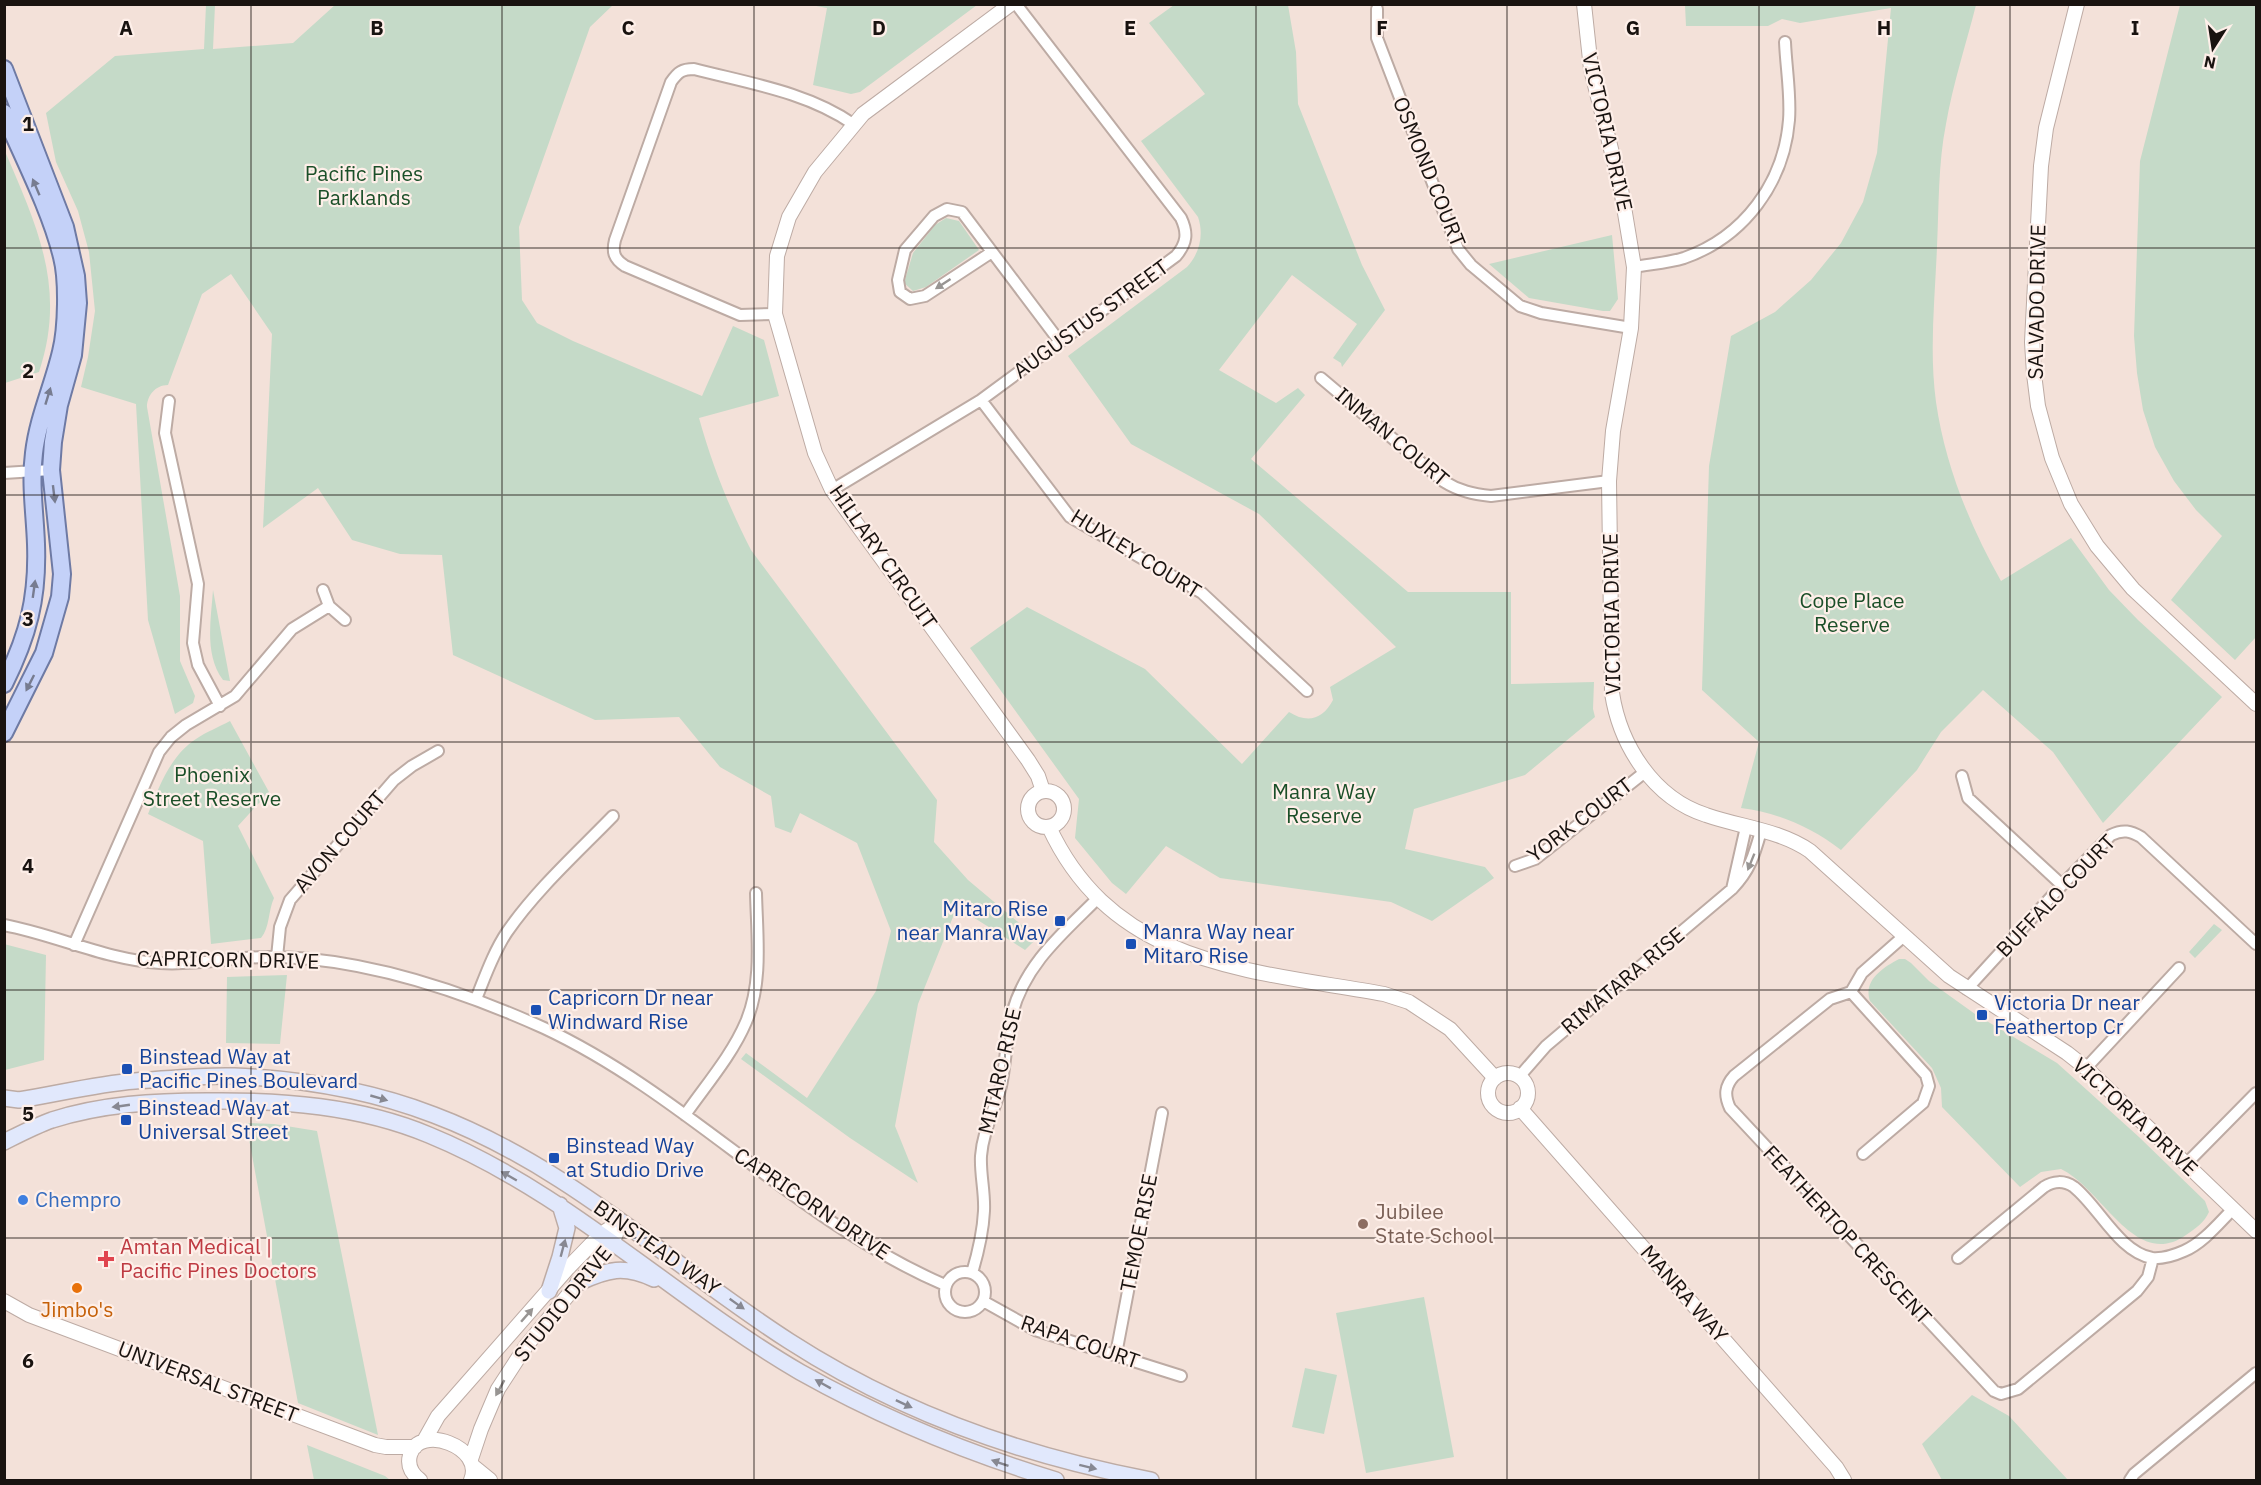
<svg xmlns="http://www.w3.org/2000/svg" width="2261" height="1485" font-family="'IBM Plex Sans',sans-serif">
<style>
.green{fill:#c5dac8}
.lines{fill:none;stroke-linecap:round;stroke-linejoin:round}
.minor-casing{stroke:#bdaba4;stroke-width:14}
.tertiary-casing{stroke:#bdaba4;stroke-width:16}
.secondary-casing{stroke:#bdaba4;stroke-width:18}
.primary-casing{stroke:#6e7aa4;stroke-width:20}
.minor{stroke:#fff;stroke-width:10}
.tertiary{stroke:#fff;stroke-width:14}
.secondary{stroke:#e1e8fc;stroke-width:15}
.primary{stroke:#c4d1f8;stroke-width:16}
.oneway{fill:#777c90}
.oneway2{fill:#989593}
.oneway3{fill:#878892}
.grid{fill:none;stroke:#191310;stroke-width:1.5;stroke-opacity:0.55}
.transit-dot{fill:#1a4fb4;stroke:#feefe9;stroke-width:2}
.shop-dot{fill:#3f7fe0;stroke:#feefe9;stroke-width:2}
.education-dot{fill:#8d6e63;stroke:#feefe9;stroke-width:2}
.health-dot{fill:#e0444e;stroke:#feefe9;stroke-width:2}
.food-dot{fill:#e8710a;stroke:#feefe9;stroke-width:2}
.labels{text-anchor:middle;stroke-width:4.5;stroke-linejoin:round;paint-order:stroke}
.street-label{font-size:21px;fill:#191310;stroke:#feefe9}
.park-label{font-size:21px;fill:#1b4f28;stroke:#feefe9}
.transit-label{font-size:21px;fill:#164399;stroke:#feefe9;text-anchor:start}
.shop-label{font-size:21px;fill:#366cbe;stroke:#feefe9;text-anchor:start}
.education-label{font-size:21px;fill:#785e54;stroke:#feefe9;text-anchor:start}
.health-label{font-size:21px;fill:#be3a42;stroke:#feefe9;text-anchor:start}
.food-label{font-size:21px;fill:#c56008;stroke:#feefe9}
.grid-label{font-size:20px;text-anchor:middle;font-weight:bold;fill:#191310;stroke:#feefe9;stroke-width:4.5;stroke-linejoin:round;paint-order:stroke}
</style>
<rect width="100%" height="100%" fill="#f3e1d9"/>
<!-- green -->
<path class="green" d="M206 5H215L213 49 293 43 335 5H613L590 27 519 227 522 300 537 323 573 341 702 396 733 326 764 340 779 396 699 418C712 465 729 507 751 550L937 800 934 842 968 880 1037 938 1025 950 957 907 918 1004 895 1126 918 1183 850 1138 741 1059 746 1053 807 1098 876 991 891 931 857 843 800 813 791 833 775 827 771 796 720 767 679 717 595 720 453 655 442 555 400 554 352 540 318 488 263 528 272 334 231 274 202 294 168 385C155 385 147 396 147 407L180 596V661L195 696 193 703 175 714 148 620 136 404 81 387 88 357 95 311 89 252 78 211 56 162 46 113 115 56 204 49Z
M811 5 977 4V5L860 92 851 94 813 85 827 8Z
M1174 5H1288L1296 52 1298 104 1362 265 1385 310 1342 367 1341 363 1333 358 1357 324 1292 275 1219 370 1276 403 1298 388 1305 395 1251 459 1408 592H1511V684L1594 682 1593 709 1595 717 1525 775 1414 809 1405 849 1485 867 1494 878 1432 921 1391 902 1220 878 1166 846 1126 894 1112 883 1075 838 1079 799 970 648 1027 607 1145 669 1242 764 1289 712C1308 724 1323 719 1333 700L1330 687 1396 647 1259 514 1131 444 1068 356 1187 267C1200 253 1204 234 1198 217L1141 141 1205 94 1149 23Z
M1685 5H1976C1966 44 1953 84 1946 124 1938 164 1939 206 1937 247 1935 298 1929 351 1936 402 1945 465 1970 526 2001 581L2071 538 2109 590 2138 620 2222 697 2103 823 2053 752 1983 690 1941 732 1917 770 1841 850C1811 827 1779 813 1741 808L1759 742 1702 690 1709 466 1731 336 1775 312 1811 280 1841 243 1863 202 1877 153 1891 8 1800 23 1782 19 1768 26H1686Z
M2180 5H2256V637L2235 660 2171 600 2222 536 2196 510 2174 481 2155 447 2143 410 2137 373 2134 336 2140 161Z
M4 149C37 226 67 288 39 372L5 383Z
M946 218 959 221 979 250 926 287 913 291 904 283 913 253 935 225Z
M1612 235 1618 299 1610 311H1603L1529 298 1489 264Z
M213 590 230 681 223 680C204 654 211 620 213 590Z
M230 721 269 792 238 826 274 898C268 911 270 927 261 938L211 944 203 841 148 814C159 787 170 756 196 739 206 732 219 727 230 721Z
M2214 924 2222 930 2195 958 2189 952Z
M4 944 46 955 44 1060 5 1070Z
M1899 959H1905L1911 963 1929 981 1975 1014 2057 1063 2139 1137 2205 1201 2209 1212C2204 1223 2196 1228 2186 1235 2135 1271 2103 1189 2061 1169L2041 1172 2020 1187 1942 1107 1941 1088 1932 1068 1870 1001C1863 981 1882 968 1899 959Z
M287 975 280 1044 226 1043 227 977Z
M246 1123 274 1124 317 1131 378 1435 298 1403Z
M1424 1297 1454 1457 1366 1473 1336 1313Z
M1305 1368 1337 1375 1324 1434 1292 1427Z
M1972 1395 2009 1416 2068 1480H1942L1922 1444Z
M307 1445 385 1476 390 1480H314Z"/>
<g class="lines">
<defs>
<path id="minor" d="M1377 9V38L1458 249 1471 265 1520 306 1541 313 1631 328
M992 252 925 296 910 299 900 292 898 280 905 250 934 216 947 209 962 212 1060 342
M1634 267C1650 264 1668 263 1684 258 1744 237 1784 183 1789 120 1791 95 1786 67 1785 42
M775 314 740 315 625 266C614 259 612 252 615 240L671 82C678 72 682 69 694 69 748 83 807 92 853 124
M1321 378 1443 481C1459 491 1473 494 1491 496L1609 481
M981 400 1070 517 1202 593 1307 691
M169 401 165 433 198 584 193 643 198 665 220 706
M4 473 51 470
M832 490 981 400 1176 256C1187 243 1188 233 1181 218L1016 4
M323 590 329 606 345 620
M1962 776 1968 798 2062 885
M1515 866 1535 859 1645 772
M1732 889 1746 827
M4 925C57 935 106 960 160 963 200 966 240 955 280 957 370 960 462 991 544 1028 689 1096 798 1222 945 1285
M1904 936 1862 973 1851 992 1830 999 1734 1076C1725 1086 1724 1095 1730 1108L1994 1391 2001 1394 2018 1389 2137 1291 2148 1277 2153 1258
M74 945 159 752 171 737 186 725 235 696 292 629 329 606
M277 957 280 927 290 900 394 780 412 766 438 751
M1967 989 2062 885 2111 835C2123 829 2131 831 2141 837L2256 944
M1851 992 1926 1075 1929 1086 1923 1103 1863 1154
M476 999C485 977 493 953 507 932 536 890 577 853 613 816
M2086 1068 2179 968
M1519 1077 1546 1046 1732 889C1750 870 1754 856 1761 831
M685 1115C706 1085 732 1055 746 1022 763 982 757 936 756 893
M2186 1164 2256 1093
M1958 1258 2044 1187C2053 1181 2064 1180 2074 1187 2099 1207 2119 1252 2152 1258 2163 1259 2175 1255 2184 1251 2203 1243 2219 1223 2233 1209
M945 1292a20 20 0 1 1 40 0a20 20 0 1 1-40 0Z
M972 1273C978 1253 983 1232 984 1211 985 1192 980 1174 981 1156 983 1130 995 1110 1001 1086 1006 1062 1006 1037 1012 1014 1025 964 1063 933 1098 898
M983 1301 1035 1330 1181 1376
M1116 1354 1162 1113
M2130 1480 2134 1474 2256 1373"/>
<path id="tertiary" d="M1011 4 863 114 815 172 789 217 777 256 775 314 815 453 832 490 1028 760 1038 776 1043 791
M1584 4 1591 69 1621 189 1634 267 1631 328 1613 431 1609 481 1612 693C1620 745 1653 798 1706 815 1740 827 1780 830 1810 851L1949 976 2067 1053 2086 1068 2256 1231
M2077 4 2046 128 2041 166 2032 342 2034 374 2038 406 2052 458 2071 504 2097 546 2133 589 2256 704
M1028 809a18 18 0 1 1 36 0a18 18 0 1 1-36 0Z
M1049 827C1114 967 1251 970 1384 994L1409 1002 1450 1029 1495 1078
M1488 1093a20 20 0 1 1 40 0a20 20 0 1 1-40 0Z
M1520 1108 1836 1467 1844 1480
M4 1301 29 1315 375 1445 386 1447H415
M424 1441 438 1416 568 1268 601 1234 621 1221
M471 1459 481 1429 498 1389 526 1346 612 1242 616 1234
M474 1467 490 1480
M420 1480C412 1474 407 1466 410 1455 419 1423 485 1447 471 1480"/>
<path id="secondary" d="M4 1098 19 1100C57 1094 96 1084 135 1081 167 1079 202 1075 234 1076 301 1079 372 1091 434 1115 567 1165 672 1266 789 1341 899 1412 1023 1456 1151 1480
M4 1142C20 1134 35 1126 52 1120 102 1104 155 1101 207 1101 281 1100 360 1106 429 1135 566 1191 673 1298 800 1372 882 1418 967 1453 1056 1480
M578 1283C608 1269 624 1265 654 1279
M549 1291 560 1257 567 1228 560 1205"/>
<path id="primary" d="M4 69 65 227 76 276 78 303 73 355 59 405 53 442 51 470 62 574 60 597 44 653 4 733
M4 113C23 157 51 211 62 257 68 280 67 328 61 352 53 386 38 418 34 453 30 484 35 514 36 544 38 598 28 636 4 684"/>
</defs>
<!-- minor casing -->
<use href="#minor" class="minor-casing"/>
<!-- tertiary casing -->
<use href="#tertiary" class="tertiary-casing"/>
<!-- secondary casing -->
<use href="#secondary" class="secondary-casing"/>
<!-- primary casing -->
<use href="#primary" class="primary-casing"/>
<!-- minor -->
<use href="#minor" class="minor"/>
<!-- tertiary -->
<use href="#tertiary" class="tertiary"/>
<!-- secondary -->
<use href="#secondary" class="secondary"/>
<!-- primary -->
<use href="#primary" class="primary"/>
</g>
<!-- one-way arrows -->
<defs><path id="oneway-solid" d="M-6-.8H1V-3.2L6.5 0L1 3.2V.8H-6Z" transform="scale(1.5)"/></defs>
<g class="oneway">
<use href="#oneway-solid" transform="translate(36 187) rotate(-113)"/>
<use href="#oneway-solid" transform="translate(48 396) rotate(-73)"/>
<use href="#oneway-solid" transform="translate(54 494) rotate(83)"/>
<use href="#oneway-solid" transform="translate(34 589) rotate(-82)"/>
<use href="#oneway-solid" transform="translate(30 683) rotate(117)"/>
</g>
<g class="oneway2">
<use href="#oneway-solid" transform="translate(943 284) rotate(147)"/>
<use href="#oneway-solid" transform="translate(1751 862) rotate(112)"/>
<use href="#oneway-solid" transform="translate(527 1315) rotate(-49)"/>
<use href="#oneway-solid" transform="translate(500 1388) rotate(119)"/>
</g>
<g class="oneway3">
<use href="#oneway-solid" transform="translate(379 1098) rotate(16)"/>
<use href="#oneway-solid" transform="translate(121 1106) rotate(172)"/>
<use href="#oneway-solid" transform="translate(509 1176) rotate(-150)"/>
<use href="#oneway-solid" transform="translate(563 1248) rotate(-75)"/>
<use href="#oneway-solid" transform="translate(737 1304) rotate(35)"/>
<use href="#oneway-solid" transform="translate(823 1384) rotate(-151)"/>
<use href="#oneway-solid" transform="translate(904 1404) rotate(25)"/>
<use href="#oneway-solid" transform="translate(1000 1463) rotate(-161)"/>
<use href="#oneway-solid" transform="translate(1088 1467) rotate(14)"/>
</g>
<!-- grid -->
<path class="grid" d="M251 4V1480M502 4V1480M754 4V1480M1005 4V1480M1256 4V1480M1507 4V1480M1759 4V1480M2010 4V1480M4 248H2256M4 495H2256M4 742H2256M4 990H2256M4 1238H2256"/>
<!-- markers -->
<g class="transit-dot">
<rect x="1054" y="915" width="12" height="12" rx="3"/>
<rect x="1125" y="938" width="12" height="12" rx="3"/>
<rect x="530" y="1004" width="12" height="12" rx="3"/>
<rect x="1976" y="1009" width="12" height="12" rx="3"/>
<rect x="121" y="1063" width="12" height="12" rx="3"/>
<rect x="120" y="1114" width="12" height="12" rx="3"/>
<rect x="548" y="1152" width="12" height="12" rx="3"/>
</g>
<circle class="shop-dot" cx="23" cy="1200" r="6"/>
<circle class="education-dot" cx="1363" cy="1224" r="6"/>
<path class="health-dot" d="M103 1250h6v6h6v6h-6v6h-6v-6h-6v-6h6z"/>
<circle class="food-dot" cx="77" cy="1288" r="6"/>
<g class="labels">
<!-- street labels -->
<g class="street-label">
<text transform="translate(1607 132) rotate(77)" y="7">VICTORIA DRIVE</text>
<text transform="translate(1429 172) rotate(68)" y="7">OSMOND COURT</text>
<text transform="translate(2037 302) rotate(-89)" y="7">SALVADO DRIVE</text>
<text transform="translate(1091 319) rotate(-36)" y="7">AUGUSTUS STREET</text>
<text transform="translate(1392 437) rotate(40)" y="7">INMAN COURT</text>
<text transform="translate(1136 554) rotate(32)" y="7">HUXLEY COURT</text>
<text transform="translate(883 557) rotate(55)" y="7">HILLARY CIRCUIT</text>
<text transform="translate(1612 614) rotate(-91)" y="7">VICTORIA DRIVE</text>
<text transform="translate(1580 820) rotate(-37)" y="7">YORK COURT</text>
<text transform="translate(340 842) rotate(-49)" y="7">AVON COURT</text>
<text transform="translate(2056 896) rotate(-46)" y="7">BUFFALO COURT</text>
<text transform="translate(228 960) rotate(1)" y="7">CAPRICORN DRIVE</text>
<text transform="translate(1623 981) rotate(-40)" y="7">RIMATARA RISE</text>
<text transform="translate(1000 1071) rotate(-77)" y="7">MITARO RISE</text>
<text transform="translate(2135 1117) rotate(43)" y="7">VICTORIA DRIVE</text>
<text transform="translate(812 1204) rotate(34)" y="7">CAPRICORN DRIVE</text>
<text transform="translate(1139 1233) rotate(-79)" y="7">TEMOE RISE</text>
<text transform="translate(1847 1235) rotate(47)" y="7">FEATHERTOP CRESCENT</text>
<text transform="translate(657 1248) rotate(35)" y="7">BINSTEAD WAY</text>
<text transform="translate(1684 1294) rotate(49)" y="7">MANRA WAY</text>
<text transform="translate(563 1304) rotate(-51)" y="7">STUDIO DRIVE</text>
<text transform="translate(1080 1342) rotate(19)" y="7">RAPA COURT</text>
<text transform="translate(208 1382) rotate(21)" y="7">UNIVERSAL STREET</text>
</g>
<!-- park labels -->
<g class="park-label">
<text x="364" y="181">Pacific Pines<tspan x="364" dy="24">Parklands</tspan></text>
<text x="1852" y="608">Cope Place<tspan x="1852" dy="24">Reserve</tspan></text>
<text x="212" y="782">Phoenix<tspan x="212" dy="24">Street Reserve</tspan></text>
<text x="1324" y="799">Manra Way<tspan x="1324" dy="24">Reserve</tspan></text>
</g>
<!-- transit labels -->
<g class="transit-label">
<text x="1048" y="916" text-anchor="end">Mitaro Rise<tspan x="1048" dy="24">near Manra Way</tspan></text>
<text x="1143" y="939">Manra Way near<tspan x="1143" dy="24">Mitaro Rise</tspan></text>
<text x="548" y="1005">Capricorn Dr near<tspan x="548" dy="24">Windward Rise</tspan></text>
<text x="1994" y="1010">Victoria Dr near<tspan x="1994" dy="24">Feathertop Cr</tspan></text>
<text x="139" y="1064">Binstead Way at<tspan x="139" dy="24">Pacific Pines Boulevard</tspan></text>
<text x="138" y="1115">Binstead Way at<tspan x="138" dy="24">Universal Street</tspan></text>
<text x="566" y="1153">Binstead Way<tspan x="566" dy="24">at Studio Drive</tspan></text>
</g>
<!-- shop labels -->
<g class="shop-label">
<text x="35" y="1207">Chempro</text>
</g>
<!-- education labels -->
<g class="education-label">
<text x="1375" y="1219">Jubilee<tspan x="1375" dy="24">State School</tspan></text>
</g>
<!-- health labels -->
<g class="health-label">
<text x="120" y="1254">Amtan Medical |<tspan x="120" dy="24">Pacific Pines Doctors</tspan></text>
</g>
<!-- food labels -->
<g class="food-label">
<text x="77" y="1317">Jimbo's</text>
</g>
</g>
<g class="grid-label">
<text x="126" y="35">A</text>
<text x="377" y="35">B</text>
<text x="628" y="35">C</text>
<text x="879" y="35">D</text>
<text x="1130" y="35">E</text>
<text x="1382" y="35">F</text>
<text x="1633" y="35">G</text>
<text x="1884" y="35">H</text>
<text x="2135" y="35">I</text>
<text x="28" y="131">1</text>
<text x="28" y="378">2</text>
<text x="28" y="626">3</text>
<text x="28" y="873">4</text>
<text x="28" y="1121">5</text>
<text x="28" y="1368">6</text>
</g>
<!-- border -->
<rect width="2261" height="1485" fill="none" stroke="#191310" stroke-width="12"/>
<!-- north arrow -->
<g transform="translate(2213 48) rotate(192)" stroke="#feefe9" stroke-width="4.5" paint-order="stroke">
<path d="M0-4.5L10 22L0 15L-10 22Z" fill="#191310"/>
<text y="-9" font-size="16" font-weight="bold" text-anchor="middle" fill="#191310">N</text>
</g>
</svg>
